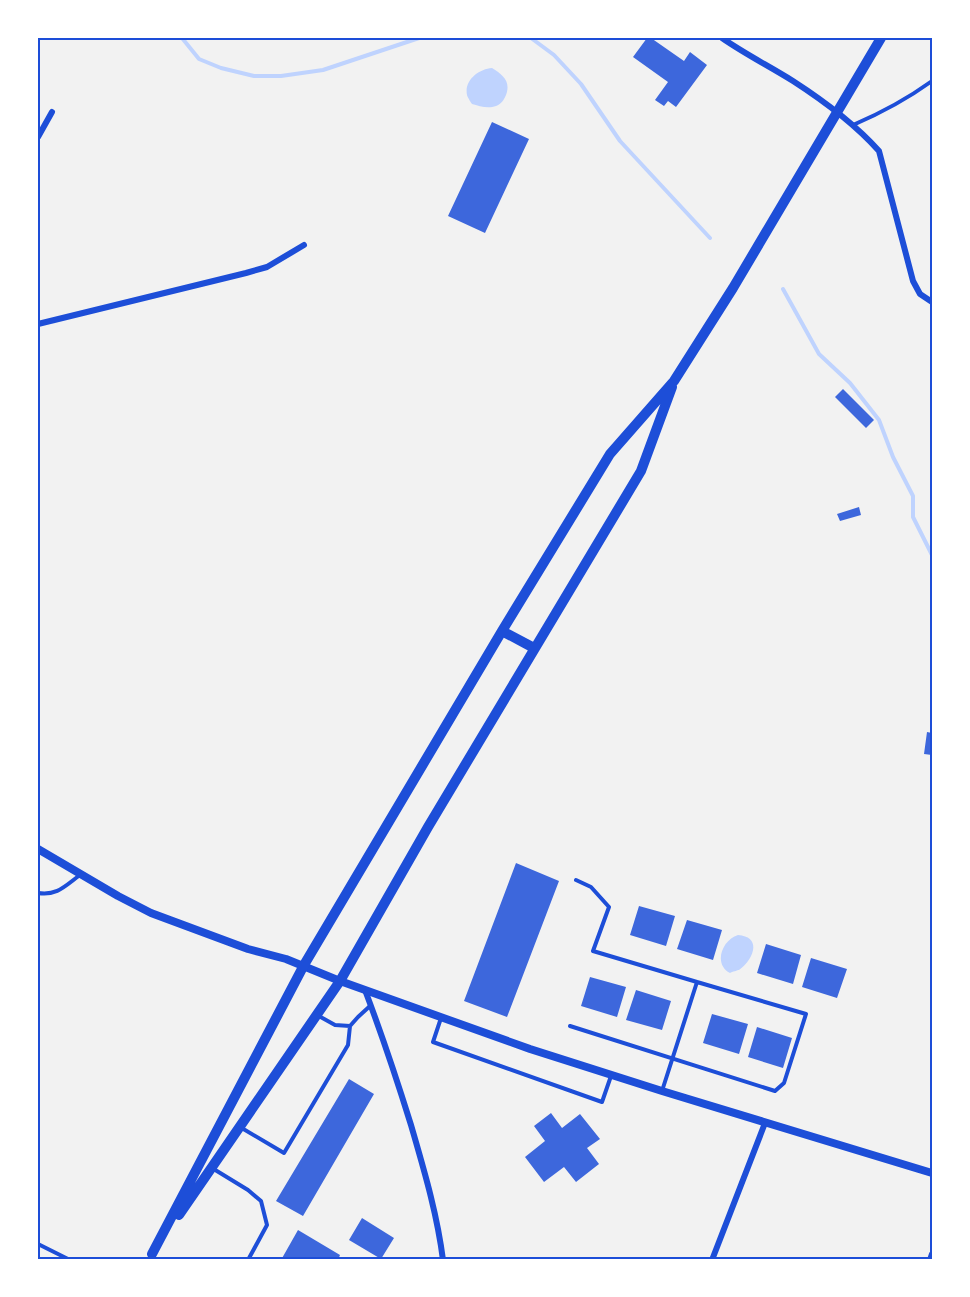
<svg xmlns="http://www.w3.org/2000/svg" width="970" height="1297" font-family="'Archivo Narrow',sans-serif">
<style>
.water{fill:#bfd3fe}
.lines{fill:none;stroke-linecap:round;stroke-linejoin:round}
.stream{stroke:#bfd3fe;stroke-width:4}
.building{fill:#3d67dc}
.service{stroke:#1d4ed8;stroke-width:4}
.minor{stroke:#1d4ed8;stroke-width:6}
.tertiary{stroke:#1d4ed8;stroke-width:8}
.primary{stroke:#1d4ed8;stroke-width:10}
.neatline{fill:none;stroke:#1d4ed8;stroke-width:2}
</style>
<rect width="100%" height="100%" fill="#f2f2f2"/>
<!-- water -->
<path class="water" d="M492 68C503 75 511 81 506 95 504 100 501 104 496 106 488 109 479 106 472 104 471 103 467 96 467 95 464 80 479 69 492 68Z
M738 935C763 937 753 960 739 970 738 970 732 972 730 973 713 964 722 940 738 935Z"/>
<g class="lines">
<!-- stream -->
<path class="stream" d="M182 38 199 59 221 68 254 76H281L323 70 419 38
M531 38 554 55 581 84 620 141 710 238
M783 289 819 354 850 383 879 420 893 457 913 496V517L932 555"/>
</g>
<!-- building -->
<path class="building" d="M647 38H651L684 61 690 52 707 65 676 107 668 101 664 106 655 100 668 82 633 57Z
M492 122 529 139 485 233 448 216Z
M843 389 874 420 866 428 835 397Z
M859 507 861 515 840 521 837 514Z
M927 732 932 733V755L924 754Z
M516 863 559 881 507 1017 464 1001Z
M639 906 675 916 666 946 630 935Z
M687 920 722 930 713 960 677 949Z
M766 944 801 955 793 984 757 973Z
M811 958 847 969 837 998 802 987Z
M590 977 626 987 617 1017 581 1006Z
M636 990 671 1001 662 1030 626 1020Z
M712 1014 748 1024 739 1054 703 1043Z
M757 1027 792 1038 783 1068 748 1057Z
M349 1079 374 1094 303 1216 276 1201Z
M551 1113 562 1128 580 1114 600 1139 587 1148 599 1164 576 1182 564 1167 544 1182 525 1157 545 1141 534 1126Z
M362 1218 394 1238 381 1259 349 1240Z
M298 1230 340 1255 338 1260H281Z"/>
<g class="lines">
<!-- service -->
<path class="service" d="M853 125C881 113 907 99 932 81
M576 880 591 887 609 907 593 951 697 982 662 1091
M38 893C57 896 65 886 80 875
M317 1015 335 1025 350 1026 358 1017 370 1006
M441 1018 433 1042 602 1102 611 1076
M570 1026 775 1091 784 1083 806 1014 697 982
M240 1127 284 1153 348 1045 350 1026
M212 1168 248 1190 261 1201 267 1225 248 1260
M38 1244 70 1260"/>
<!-- minor -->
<path class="minor" d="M722 38C745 54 769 66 793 81 824 101 855 124 879 151L913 281 920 294 932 302
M38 137 52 112
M38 324 246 273 267 267 304 245
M365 990C382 1035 397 1080 411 1125 424 1170 437 1213 443 1260
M712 1260 765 1123
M930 1260 932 1254"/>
<!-- tertiary -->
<path class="tertiary" d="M38 849 118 896 151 913 248 949 286 959 340 981 530 1049 662 1091 932 1173"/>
<!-- primary -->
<path class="primary" d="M502 631 534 648
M179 1215 340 981 428 827 641 471 672 387
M152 1254 304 965 502 631 610 454 674 381 733 288 881 38"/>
</g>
<!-- border -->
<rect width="970" height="1297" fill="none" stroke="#ffffff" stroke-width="78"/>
<rect x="39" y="39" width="892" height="1219" class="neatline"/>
</svg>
